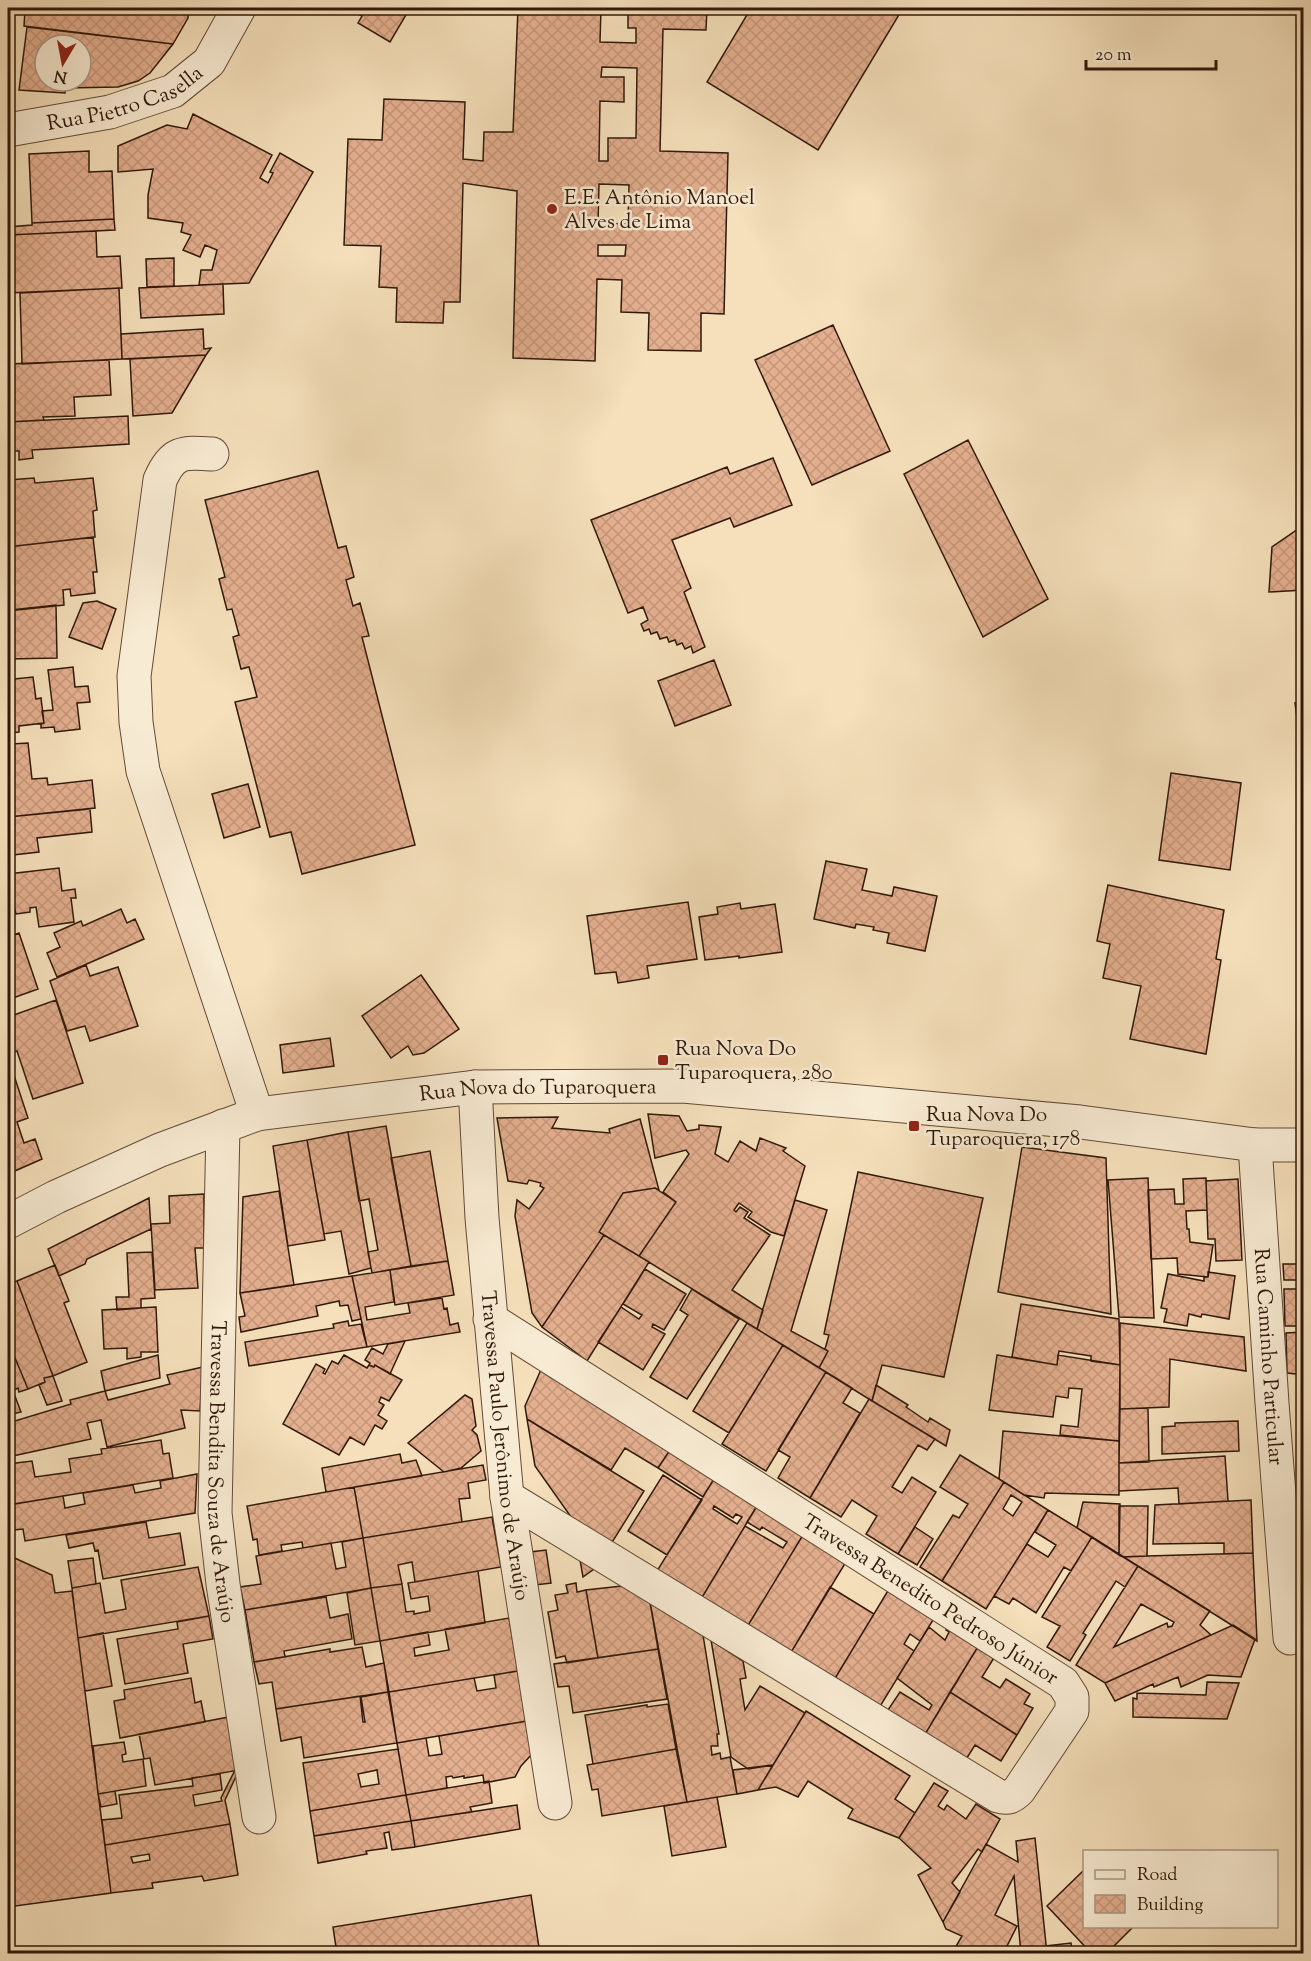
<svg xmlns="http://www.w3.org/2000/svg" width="1311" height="1961" font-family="'Sorts Mill Goudy',serif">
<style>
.building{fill:url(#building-cross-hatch);stroke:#30180a;stroke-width:1.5;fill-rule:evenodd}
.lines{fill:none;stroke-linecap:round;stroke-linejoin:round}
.minor-casing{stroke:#614a36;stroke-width:35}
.minor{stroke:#f8ebd3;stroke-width:33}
.poi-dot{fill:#8f2418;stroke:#f8ebd3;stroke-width:2}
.labels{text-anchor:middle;stroke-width:5;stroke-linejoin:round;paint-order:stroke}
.street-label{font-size:21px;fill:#30180a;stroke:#f8ebd3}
.poi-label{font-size:21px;fill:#30180a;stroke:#f8ebd3;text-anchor:start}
</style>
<defs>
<pattern id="building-cross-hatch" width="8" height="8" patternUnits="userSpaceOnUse" patternTransform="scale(1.5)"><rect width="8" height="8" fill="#e4af8f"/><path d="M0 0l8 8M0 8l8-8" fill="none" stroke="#c4967a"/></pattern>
</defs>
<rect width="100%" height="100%" fill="#f5e0bb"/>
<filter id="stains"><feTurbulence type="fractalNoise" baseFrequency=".00333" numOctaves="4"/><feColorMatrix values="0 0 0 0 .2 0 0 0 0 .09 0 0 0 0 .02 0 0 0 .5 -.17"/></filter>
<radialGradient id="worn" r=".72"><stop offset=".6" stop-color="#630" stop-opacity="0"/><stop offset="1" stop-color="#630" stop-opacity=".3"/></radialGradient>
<!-- building -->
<path class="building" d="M57 8H189L188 18 173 44 24 26 25 10 57 14Z
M347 8H410L390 42 358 23 362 16Z
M518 8H601L600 42 636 43V28H628V8H707L706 30 663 29 660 151 728 153 724 314 701 313V351L648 350 649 313 621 312 622 280 597 279 595 361 513 358 517 191 463 183 460 302H444L443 323 396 322 397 288 379 287 381 246 344 245 348 139 382 140 384 99 465 102 463 159 483 161 484 132H513ZM602 67 637 68 636 138H608V161H599L600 101 624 102V77H601ZM599 184 629 185 628 224 598 223ZM598 245H626L625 256H598Z
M751 8H903L818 150 707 82Z
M27 27 173 44 150 73 138 81 118 87 65 88V93L19 90ZM45 45H81V81H45Z
M193 114 272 155 260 178 268 183 273 173 270 172 280 153 313 172 249 283 199 285 201 270H212L217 250 205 245 200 257 183 250 191 235 181 232 183 223 148 218V195L153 169 118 172V146L167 125 187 129Z
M89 151V172L112 171 114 219 32 223 29 154Z
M114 219 115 230 8 235V227L32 225V223Z
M96 231 97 257 120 256 122 288 8 293V235Z
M174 258V286L147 287 146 259Z
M223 284 224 314 141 318 139 288Z
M119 288 122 359 22 364 20 293Z
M833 325 890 451 812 485 755 360Z
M203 329 204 349 211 348 206 355 122 359 121 334Z
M206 355 172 413 133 416 130 359Z
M109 360 111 395 74 397 75 416 43 417 44 420 8 422V364Z
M128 416 129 444 32 450 33 458 19 460V451H8V422Z
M968 440 1048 599 983 637 904 474Z
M773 458 792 505 734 527 730 518 672 540 691 588 684 592 705 647 693 653 691 646 685 649 682 643 677 645 675 640 669 642 667 637 660 639 657 632 651 634 649 629 644 631 641 624 648 620 643 607 628 613 591 520 727 467 730 474Z
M318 471 338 548 346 546 354 577 346 580 353 606 360 603 369 636 362 637 415 845 302 874 291 832 270 837 235 702 257 697 249 667 241 669 233 637 239 635 232 609 227 610 219 579 225 577 205 500Z
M34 478 35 483 93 478 97 510 93 511 95 537 8 547V480Z
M1304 525V590L1269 592 1272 547Z
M93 537 97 572H93L95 593 71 596 70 589 63 590 64 605 8 611V547Z
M97 601 116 609 102 649 69 637 83 603Z
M56 605 57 658 9 659 8 668V618H11V610Z
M714 660 731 705 675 726 658 681Z
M73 667 75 687 88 686 90 702 77 703 80 729 55 732 54 727 41 728V724L44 723 42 711 53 710 48 670Z
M13 676 14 679 33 677 36 699 41 698 44 723 19 726V732L8 733V677Z
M1304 702V741H1300L1295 703Z
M28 743 32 779 47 778 48 785 92 780 95 808 8 817V749L13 748 12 744Z
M1171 773 1241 783 1230 870 1159 860Z
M248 784 260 827 224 838 212 794Z
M90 809 92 832 37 838 39 852 13 855 14 861 8 862V817Z
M826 861 867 869 862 890 892 896 894 887 937 896 925 951 887 943 889 933 873 930 874 927 856 924 855 928 814 919Z
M59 868 62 891 75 889 76 898H71L74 922 39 927 36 907 30 908V912L16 914 15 910 8 911V874Z
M1108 885 1224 910 1216 959 1221 960 1206 1054 1130 1039 1141 986 1103 978 1110 944 1097 941Z
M688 902 697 959 647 966 649 978 618 983 616 972 595 974 587 916Z
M740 903 741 909 775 904 782 952 739 958V956L705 960 699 917 718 914 717 907Z
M121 909 127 923 135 919 144 939 57 977 47 953 60 947 54 933 81 921 83 926Z
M19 933 38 989 10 999 14 1013 8 1015V937Z
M86 965 90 976 118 967 138 1026 90 1041 85 1026 67 1031 50 981Z
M421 975 459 1029 424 1053 413 1055 408 1046 391 1058 362 1016Z
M56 1000 83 1083 33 1099 17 1051 8 1054V1017Z
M330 1038 334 1066 283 1073 280 1045Z
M8 1057 28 1118 17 1122 24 1143 35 1139 42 1159 8 1174Z
M648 1114 679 1116 687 1131 699 1129V1125L721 1127 715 1154 728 1162 740 1141 756 1151 760 1138 786 1148 783 1151 805 1166 784 1236 771 1232 748 1217 752 1212 739 1203 734 1210 736 1212 740 1207 748 1212 744 1218 770 1235 732 1290 763 1310 757 1329 639 1256 676 1202 663 1192 689 1154 686 1150 655 1158Z
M558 1117 552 1128 610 1133 609 1129 640 1119 659 1190 655 1188 623 1193 599 1232 604 1235 542 1327 532 1313 515 1216 517 1200 529 1209 544 1188 540 1186 541 1183 529 1180 527 1184 508 1181 497 1118Z
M386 1126 411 1266 372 1273 368 1252 378 1250 369 1199 359 1201 348 1132Z
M348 1132 371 1268 349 1274 341 1231 324 1234 307 1140Z
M307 1140 325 1240 288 1246 273 1146Z
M1022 1147 1106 1158 1111 1314 998 1292Z
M430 1151 448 1261 411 1266 391 1158Z
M858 1172 983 1198 944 1377 882 1365 872 1401 819 1368 828 1351 825 1349 829 1335 824 1334Z
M1148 1178 1154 1318 1119 1317 1108 1180Z
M1206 1178 1207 1210 1186 1211 1187 1229H1189L1190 1242 1213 1245 1208 1277 1178 1274 1177 1258 1151 1259 1148 1190 1174 1189 1175 1204H1184L1183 1179Z
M1238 1179 1242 1260 1216 1261 1215 1239H1208L1206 1181Z
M655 1188 676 1202 639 1256 599 1232 623 1193Z
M279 1191 294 1285 240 1293 243 1197Z
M204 1194V1248H195L198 1288 155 1290 151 1224 170 1223 169 1196Z
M149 1198 151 1229 87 1259 85 1264 59 1276 48 1249Z
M795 1200 827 1210 791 1331 828 1351 819 1368 757 1329Z
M1300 1222H1304V1280H1284L1283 1264H1298Z
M604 1235 649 1262 587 1361 542 1327Z
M152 1252 155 1298 141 1299V1308L117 1310 116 1297H129L127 1253Z
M448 1261 454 1295 395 1305 390 1270Z
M55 1265 69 1301 64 1303 87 1362 53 1376 17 1281Z
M645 1269 686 1294 664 1330 653 1324 652 1327 665 1334 643 1370 598 1342 621 1307 639 1319 642 1315 623 1304Z
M390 1270 394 1302 365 1307 367 1320 410 1313 408 1303 442 1298 444 1309 447 1308 450 1325 458 1323 460 1332 367 1347 352 1276Z
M1208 1272 1235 1276 1229 1319 1202 1314 1201 1317 1189 1314 1187 1326 1164 1322 1167 1309 1161 1308 1168 1274 1204 1281V1277H1208Z
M352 1276 361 1319 352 1321 348 1305 340 1306 339 1301 316 1306 318 1316 241 1332 239 1317 245 1316 240 1293Z
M17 1281 53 1376 44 1378 45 1382 28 1389 8 1341V1284Z
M692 1289 739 1319 687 1399 650 1377 688 1315 680 1310Z
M1284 1289H1304V1326H1285Z
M1021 1304 1119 1319 1120 1365 1091 1361V1356L1059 1351 1057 1365 1012 1357Z
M156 1307 158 1352H141V1357L127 1359V1348L104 1349 102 1310Z
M348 1321 349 1326 361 1324 367 1347 249 1366 245 1342 334 1328 333 1324Z
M747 1323 783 1345 729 1433 693 1411Z
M1120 1323 1244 1337 1246 1371 1170 1359 1169 1407 1120 1409Z
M1304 1332V1375L1287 1373 1286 1333Z
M8 1341 28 1389 19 1392 18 1388 8 1393Z
M405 1341 390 1374 375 1365 374 1367 369 1365 370 1363 365 1360 372 1348 383 1354 388 1344Z
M783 1345 826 1372 766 1471 722 1444Z
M158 1355 160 1378 105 1391 101 1371Z
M344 1355 367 1368 369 1365 374 1367 375 1365 402 1380 389 1401 381 1397 379 1402 384 1405 378 1415 387 1421 382 1429 375 1425 364 1445 350 1437 339 1455 283 1424 316 1364 325 1369 323 1373 325 1374 332 1361 338 1364Z
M997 1355 1057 1365 1058 1355 1120 1365 1119 1441 1060 1435 1061 1425 1078 1427 1082 1389 1069 1388 1068 1398 1056 1396 1053 1417 989 1410Z
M543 1365 672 1447 658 1468 625 1448 611 1470 527 1419 525 1406Z
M203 1367 200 1411 181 1410 185 1428 107 1447 101 1420 87 1423 91 1439 8 1457V1423L71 1404 70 1400 105 1391 108 1400 170 1384 167 1375Z
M826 1372 852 1388 843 1403 860 1413 810 1498 778 1478 790 1457 778 1450Z
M53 1376 62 1401 47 1405 39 1385 45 1382 44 1378Z
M876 1385 908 1405 906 1407 928 1422 930 1418 950 1430 946 1446 872 1401Z
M13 1391 21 1412 8 1415V1393Z
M465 1395 472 1399 476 1426 472 1430 477 1435 481 1451 461 1468 444 1472 408 1443Z
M869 1399 935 1439 927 1450 918 1445 892 1487 902 1493 912 1477 936 1492 898 1554 866 1534 877 1516 852 1500 841 1517 810 1498Z
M1148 1408 1149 1462 1119 1463 1120 1409Z
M527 1419 644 1491 611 1544 571 1517 535 1466Z
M1238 1421 1239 1451 1162 1454V1427L1175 1426V1423Z
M1003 1431 1119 1441V1495L1045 1493 1044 1498 1024 1495 999 1479Z
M161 1440 163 1454 169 1453 173 1478 8 1505V1482H9L8 1464 32 1461 35 1477 71 1472 69 1459 102 1454 101 1449Z
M672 1447 717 1474 703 1497 658 1468Z
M400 1454 402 1463 416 1460 422 1476 326 1492 322 1468Z
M960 1455 1004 1482 942 1581 920 1567 953 1515 959 1518 968 1504 940 1487Z
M1225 1456 1228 1501 1179 1504 1178 1488 1119 1491V1463Z
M483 1465 486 1480 468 1483 470 1498 459 1499 462 1522 363 1538 354 1487Z
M197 1474 195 1513 25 1541 23 1529 14 1530 8 1527V1505L63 1496 65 1508 85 1504 83 1493 133 1485 135 1493 161 1488 160 1481Z
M717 1474 760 1501 701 1599 657 1571ZM714 1506 733 1518 736 1514 742 1517 737 1524 713 1509Z
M663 1475 702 1500 667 1555 628 1531Z
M1004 1482 1048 1510 986 1609 942 1581ZM1011 1495 1022 1502 1013 1516 1003 1509Z
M354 1487 363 1538 303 1548 302 1542 281 1545 282 1551 259 1555 257 1539 253 1540 247 1506Z
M1251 1500 1253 1553 1224 1554V1543L1153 1544 1155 1505Z
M760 1501 806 1530 747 1627 701 1599 745 1526 783 1548 787 1542 762 1527 760 1530 747 1522Z
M1083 1502 1120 1504 1119 1555 1077 1528Z
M1119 1506H1148L1147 1556 1123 1557 1119 1555Z
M1048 1510 1092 1537 1071 1571 1064 1567 1036 1613 1013 1598 1009 1604 994 1596 1027 1544 1048 1557 1056 1545 1035 1532Z
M492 1517 501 1567 415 1582 412 1562 398 1565 402 1584 371 1588 363 1538Z
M146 1522 149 1538 180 1533 185 1565 103 1579 98 1550 95 1551 93 1543 69 1548 66 1535Z
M915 1527 933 1539 917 1565 898 1554Z
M806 1530 849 1557 790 1654 747 1627Z
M1092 1537 1138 1566 1125 1587 1116 1581 1083 1633 1086 1635 1070 1661 1047 1647 1060 1626 1042 1617Z
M363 1538 371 1588 245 1610 240 1587 261 1584 256 1556 331 1543 336 1569 346 1567 342 1542Z
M546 1550 551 1583 535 1585 530 1552Z
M1253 1553 1257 1641 1123 1557 1147 1556Z
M8 1555 52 1575 55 1593 72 1591 111 1893 8 1907Z
M93 1558 96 1584 72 1588 68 1561Z
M580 1560 594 1569 583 1577Z
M1138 1566 1210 1611 1200 1625 1211 1635 1105 1683 1076 1665ZM1141 1604 1174 1622 1172 1626 1168 1627 1167 1623 1114 1647Z
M198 1567 209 1616 78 1638 72 1588 100 1583 105 1613 126 1609 121 1580Z
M478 1571 485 1623 380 1641 371 1588 402 1584 406 1612 414 1611V1614L430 1611 428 1596 411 1599 408 1583Z
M576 1583 577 1592 586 1590 598 1658 567 1663 565 1656 556 1658 548 1612 558 1610 555 1595 568 1593 566 1585Z
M892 1584 938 1612 920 1641 910 1634 904 1644 914 1651 879 1708 834 1680Z
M622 1586 650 1602 658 1649 598 1658 586 1590Z
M830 1587 874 1614 834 1680 790 1654Z
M371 1588 380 1641 355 1645 347 1593Z
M326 1597 330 1618 348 1614 352 1639 284 1651 285 1657 254 1662 245 1610Z
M650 1602 703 1635 719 1734H717L718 1746H711L712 1755 720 1753 721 1759 730 1757 737 1794 687 1802Z
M209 1616 213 1639 183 1644 188 1673 125 1684 117 1639 178 1629 177 1622Z
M509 1618 518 1671 389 1692 380 1641 428 1632 430 1645 414 1648 415 1656 449 1650 445 1629Z
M951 1620 982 1640 924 1736 886 1713 900 1692 929 1710 932 1705 897 1678 929 1627 945 1640 949 1632 946 1630Z
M1233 1625 1255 1639 1241 1677 1208 1675 1181 1687 1178 1677 1154 1687 1153 1684 1115 1701 1105 1683Z
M103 1633 112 1686 85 1691 78 1638Z
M711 1640 743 1661 746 1678 740 1679 745 1710 760 1686 805 1713 773 1765 748 1769 731 1757Z
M982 1640 999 1650 982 1677 1000 1688 1006 1679 1030 1694 1024 1704 1033 1708 1017 1735 950 1692Z
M362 1647 366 1667 384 1663 388 1692 276 1709 272 1682 259 1684 254 1662 330 1649V1652Z
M658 1649 667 1699 573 1713 569 1686 558 1687 554 1664Z
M518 1671 527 1721 397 1743 389 1692 474 1678 477 1691 496 1688 494 1675Z
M191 1678 195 1703 201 1701 205 1722 120 1738 114 1701 125 1699 124 1690Z
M1207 1682 1239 1683 1227 1719 1133 1717V1698L1137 1699V1693L1206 1695Z
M388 1692 397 1743 304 1758 301 1737 281 1741 276 1709 360 1696 363 1722H365L361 1697Z
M950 1692 1017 1735 1001 1761 975 1745 965 1761 924 1736Z
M668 1704 676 1749 593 1764 585 1715 647 1705V1707Z
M806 1711 910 1776 895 1799 915 1813 899 1838 848 1818 853 1809 808 1781 798 1797 776 1787 758 1790Z
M229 1717 239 1770 155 1785 150 1758 144 1759 139 1734Z
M527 1721 533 1753 521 1766 515 1777 484 1783 483 1775 464 1778V1776L453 1778 452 1776 446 1777 447 1788 406 1795 397 1743 426 1738 429 1756 442 1754 439 1736Z
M124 1742 126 1754 122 1755 123 1762 143 1759 146 1786 98 1794 93 1746Z
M398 1749 406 1795 310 1811 303 1763ZM377 1770 379 1784 361 1787 358 1774Z
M676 1749 687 1802 602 1816 598 1789 592 1790 587 1765Z
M773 1765 758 1790 737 1794 733 1770Z
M239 1770 225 1800 230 1824 105 1845 102 1820 122 1818 119 1795 193 1786 192 1778 220 1774 222 1790 193 1795 195 1806 222 1801 221 1798 234 1772Z
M489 1781 492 1803 470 1807 472 1812 411 1821 406 1795Z
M934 1783 948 1791 938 1806 944 1810 947 1805 966 1819 976 1804 1000 1819 982 1852 978 1849 952 1883 960 1892 943 1922 918 1875 931 1868 899 1838Z
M115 1791 117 1804 101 1807 98 1794Z
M406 1795 411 1821 314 1836 310 1811Z
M717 1797 726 1847 672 1856 664 1806Z
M517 1805 520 1829 415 1847 411 1821Z
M411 1821 415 1847 392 1850 389 1832 384 1833 387 1848 366 1851 367 1854 318 1863 314 1836Z
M230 1824 238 1875 204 1881 202 1876 152 1883 153 1888 111 1893 105 1845ZM149 1854 150 1860 133 1863 131 1857Z
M1035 1838 1047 1954H1021L1014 1876 995 1915 1017 1926 1003 1954H958L955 1948 962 1936 946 1929 943 1922 986 1844 1018 1862 1016 1841Z
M1084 1870V1926H1134L1106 1954H1092L1047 1906Z
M531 1895 540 1954H337L333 1927Z
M1071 1943 1072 1954H1047L1046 1946Z"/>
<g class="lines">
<defs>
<g id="minor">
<path id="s1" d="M8 130 110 112 173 91 209 62 239 8"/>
<path d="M212 454C183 452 173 451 160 480L134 676 136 722 143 771 257 1114"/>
<path id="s2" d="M475 1087 482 1218 507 1497 555 1803"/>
<path id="s3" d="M223 1126 215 1513 223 1584 259 1817"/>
<path id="s4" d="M1255 1145 1272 1403 1290 1638"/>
<path id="s5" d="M8 1222 56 1197 160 1150 257 1114 475 1087 683 1086 1080 1122 1255 1145H1304"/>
<path id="s6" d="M490 1319 1063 1683 1072 1697V1711L1019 1790C1012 1797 1008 1799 998 1796L507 1497"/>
</g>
</defs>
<!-- minor casing -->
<use href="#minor" class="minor-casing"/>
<!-- minor -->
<use href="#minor" class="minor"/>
</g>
<!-- markers -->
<g class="poi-dot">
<circle cx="552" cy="209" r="6"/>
<rect x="657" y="1054" width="12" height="12" rx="3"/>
<rect x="908" y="1120" width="12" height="12" rx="3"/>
</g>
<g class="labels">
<!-- street labels -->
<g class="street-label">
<text dy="7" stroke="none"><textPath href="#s1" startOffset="122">Rua Pietro Casella</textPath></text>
<text dy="7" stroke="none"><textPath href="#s5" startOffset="554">Rua Nova do Tuparoquera</textPath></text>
<text dy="7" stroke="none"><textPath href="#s4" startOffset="212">Rua Caminho Particular</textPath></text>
<text dy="7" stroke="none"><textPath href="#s2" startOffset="360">Travessa Paulo Jerônimo de Araújo</textPath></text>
<text dy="7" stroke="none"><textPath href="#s3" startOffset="346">Travessa Bendita Souza de Araújo</textPath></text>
<text dy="7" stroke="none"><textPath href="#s6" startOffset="522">Travessa Benedito Pedroso Júnior</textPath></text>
</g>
<!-- poi labels -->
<g class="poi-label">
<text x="564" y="204">E.E. Antônio Manoel<tspan x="564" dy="24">Alves de Lima</tspan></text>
<text x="675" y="1055">Rua Nova Do<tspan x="675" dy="24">Tuparoquera, 280</tspan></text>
<text x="926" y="1121">Rua Nova Do<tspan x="926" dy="24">Tuparoquera, 178</tspan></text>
</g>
</g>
<!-- margin -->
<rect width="1311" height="1961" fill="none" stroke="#f5e0bb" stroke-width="30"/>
<rect x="9" y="9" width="1293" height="1943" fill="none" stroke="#30180a" stroke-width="3"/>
<rect x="15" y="15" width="1281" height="1931" fill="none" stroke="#30180a" stroke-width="1.5"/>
<!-- legend -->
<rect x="1083" y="1850" width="195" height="78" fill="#f8ebd3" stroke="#a89783" stroke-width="1.5"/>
<rect x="1095" y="1870" width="30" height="9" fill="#f8ebd3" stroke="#a89783" stroke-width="1.5"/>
<text x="1137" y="1880" font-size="18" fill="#30180a">Road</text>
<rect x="1095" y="1895" width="30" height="18" fill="url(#building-cross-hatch)" stroke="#a89783" stroke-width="1.5"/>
<text x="1137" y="1910" font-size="18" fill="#30180a">Building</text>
<!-- north arrow -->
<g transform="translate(63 63) rotate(190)"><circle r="28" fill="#f8ebd3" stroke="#a89783" stroke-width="1.5"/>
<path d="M0-4.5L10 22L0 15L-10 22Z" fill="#8f2418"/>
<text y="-9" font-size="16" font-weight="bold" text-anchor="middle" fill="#30180a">N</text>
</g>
<!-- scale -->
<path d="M1086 60v9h130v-9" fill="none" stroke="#30180a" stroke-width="3"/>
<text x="1095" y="60" font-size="18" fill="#30180a" stroke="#f8ebd3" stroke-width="4.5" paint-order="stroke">20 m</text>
<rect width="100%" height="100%" filter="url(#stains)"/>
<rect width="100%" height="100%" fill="url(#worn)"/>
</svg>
